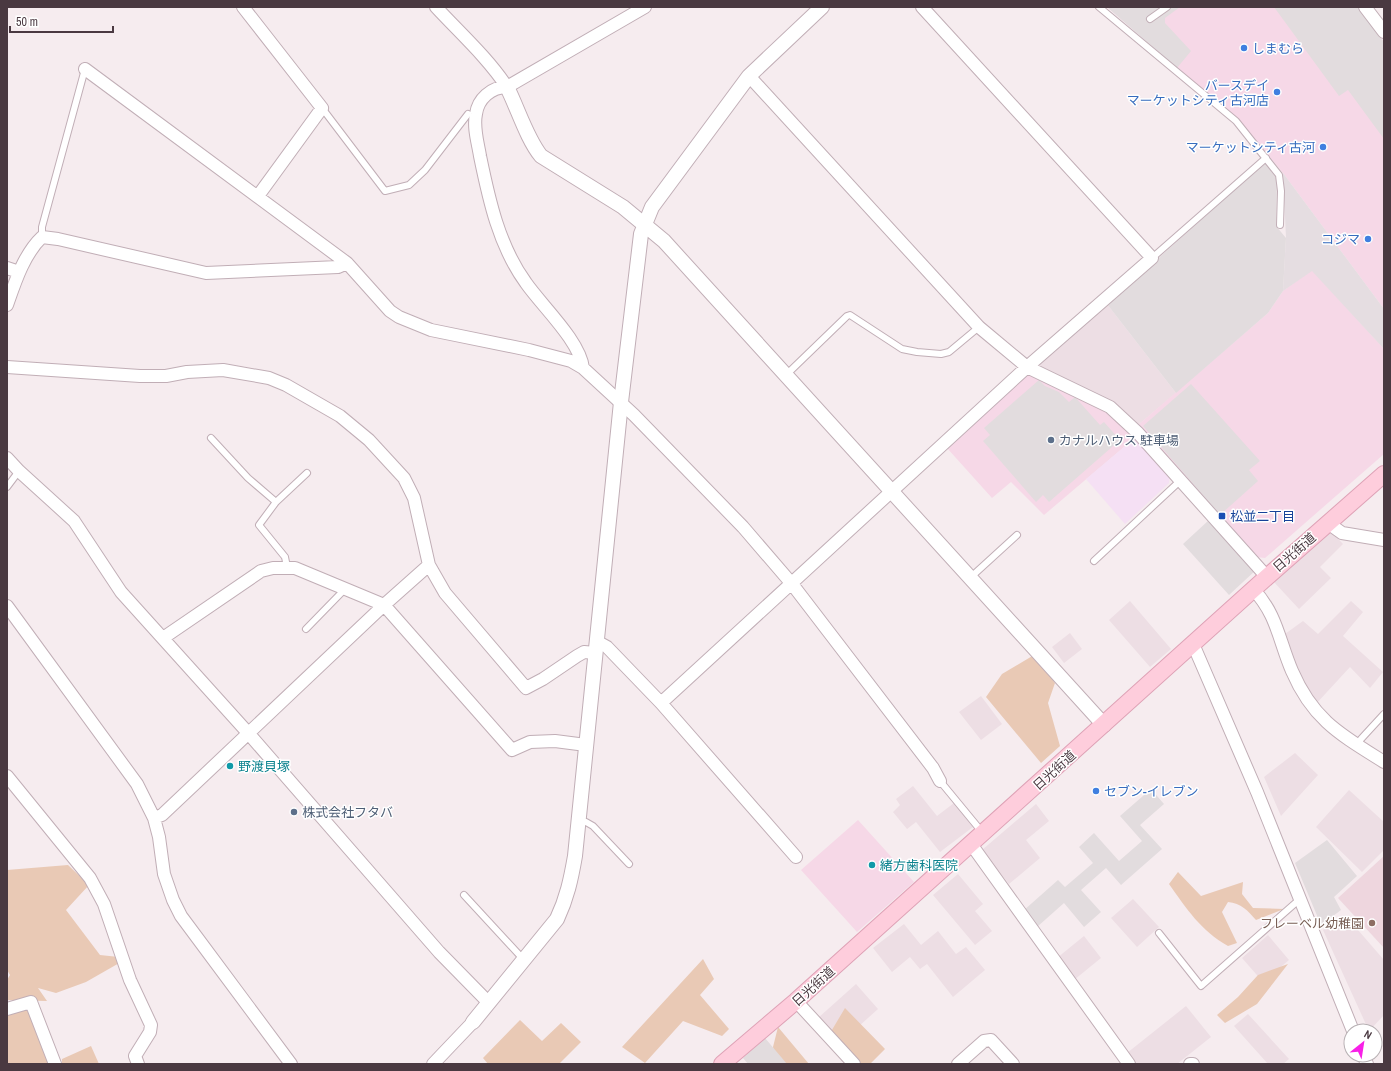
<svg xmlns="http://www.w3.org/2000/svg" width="1391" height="1071" font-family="'Archivo Narrow','Noto Sans JP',sans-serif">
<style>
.residential{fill:#eddee4}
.commercial{fill:#f6d8e7}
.industrial{fill:#e5dde1}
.education{fill:#eed6de}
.medical{fill:#f5e0f4}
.green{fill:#e9c9b5}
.parking{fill:#e2dcde}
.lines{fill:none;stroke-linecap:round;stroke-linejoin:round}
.service-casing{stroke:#c1aeb6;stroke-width:8}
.minor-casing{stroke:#c1aeb6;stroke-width:14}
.tertiary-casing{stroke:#c1aeb6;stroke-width:16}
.secondary-casing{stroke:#dea2b6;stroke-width:18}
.service{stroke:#fff;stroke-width:6}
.minor{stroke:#fff;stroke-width:12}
.tertiary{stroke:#fff;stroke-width:14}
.secondary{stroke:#fecddc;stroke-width:16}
.shop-dot{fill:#3f7fe0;stroke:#fff;stroke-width:1.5}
.service-dot{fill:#5c6f8a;stroke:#fff;stroke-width:1.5}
.transit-dot{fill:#1a4fb4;stroke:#fff;stroke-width:1.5}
.culture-dot{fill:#0f9aa8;stroke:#fff;stroke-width:1.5}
.education-dot{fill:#8d6e63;stroke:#fff;stroke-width:1.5}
.labels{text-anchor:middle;stroke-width:3;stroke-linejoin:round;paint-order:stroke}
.shop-label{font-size:13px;fill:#366cbe;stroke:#fff;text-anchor:end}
.service-label{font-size:13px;fill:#4e5e75;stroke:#fff;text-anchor:start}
.transit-label{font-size:13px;fill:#164399;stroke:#fff;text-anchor:start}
.street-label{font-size:13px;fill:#4a3941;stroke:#fff}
.culture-label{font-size:13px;fill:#0d838f;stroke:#fff;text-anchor:start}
.education-label{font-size:13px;fill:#785e54;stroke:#fff;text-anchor:end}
</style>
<rect width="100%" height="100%" fill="#f6ecef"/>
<!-- residential -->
<path class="residential" d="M1107 304 1176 393 1138 425 1105 398 1038 366 1037 362Z
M1328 528 1343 544 1320 567 1331 578 1299 609 1273 581Z
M1130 601 1171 649 1150 667 1109 620Z
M1351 601 1363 612 1343 636 1383 672 1370 688 1350 667 1315 705 1298 674 1285 634 1303 621 1318 634Z
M1070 633 1082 649 1064 663 1052 647Z
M981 696 1002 724 981 740 959 712Z
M1295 753 1318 775 1281 816 1264 777Z
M913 786 937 816 954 803 973 827 940 852 916 822 907 829 893 812 900 805 896 799Z
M1349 790 1384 822V850L1362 872 1316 827Z
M1036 804 1049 821 1026 840 1040 858 1009 884 982 850Z
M958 874 983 904 975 911 992 931 975 945 933 895Z
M1133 899 1159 927 1137 947 1111 918Z
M1345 915 1384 960V1015L1369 1031 1323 930Z
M904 924 921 945 938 931 956 954 966 947 985 970 953 997 927 964 920 969 910 957 892 972 873 948Z
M1268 935 1289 960 1263 982 1242 958Z
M1084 936 1101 958 1074 980 1057 958Z
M856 984 878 1009 858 1027 859 1064 818 1018Z
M1186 1006 1211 1037 1177 1064H1136L1127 1053Z
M1248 1014 1289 1059 1283 1064H1268L1234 1026Z"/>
<!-- commercial -->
<path class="commercial" d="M1107 7H1358L1384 42V309L1283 173 1241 122Z
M1312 270 1384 349V454L1265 558 1256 557 1138 425 1268 313 1283 291Z
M1029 374 1102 406 1137 436 1044 515 1011 482 992 498 947 448 1023 376Z
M858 820 914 882 857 932 801 870Z"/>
<!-- industrial -->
<path class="industrial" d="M1283 173 1384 309V349L1312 271 1283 291 1286 238Z"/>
<!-- education -->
<path class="education" d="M1384 856V948L1338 898Z"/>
<!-- medical -->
<path class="medical" d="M1137 436 1170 473 1169 483 1125 524 1086 479Z"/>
<!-- green -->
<path class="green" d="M1034 655 1055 683 1048 703 1060 746 1041 763 986 697 1002 674Z
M68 865 89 885 66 910 100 955 128 958 86 982 56 993 38 988 47 1001 7 1000V980L10 975 7 970V870Z
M1178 872 1201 896 1243 882 1242 894 1253 908 1284 909 1256 920C1248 911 1241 903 1228 902L1222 912 1237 943 1228 946C1201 931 1186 908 1169 884Z
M703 959 714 979 700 995 729 1029 722 1036 683 1021 645 1063 622 1047Z
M1288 964 1257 1004 1225 1023 1217 1015 1238 997 1258 975Z
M25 1008 35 1022 49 1064H7V1013Z
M845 1008 885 1049 870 1064H847L826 1040Z
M520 1020 542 1041 561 1023 581 1042 559 1064H488L483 1058Z
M778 1027 809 1064H777L773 1047Z
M91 1046 99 1064H62V1059Z"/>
<!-- parking -->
<path class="parking" d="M1107 7H1180L1165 18V23L1191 51 1177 68Z
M1274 7H1358L1384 42V139L1348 90 1339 96Z
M1266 162 1274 173 1277 181 1276 226 1286 238 1283 291 1268 313 1176 393 1107 304Z
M1039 380 1045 386 1059 392 1069 402 1075 397 1100 425 1104 422 1120 440 1049 502 1043 495 1036 502 983 441 990 435 984 428Z
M1191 384 1260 461 1249 470 1258 481 1220 515 1143 426Z
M1209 520 1256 570 1229 595 1183 544Z
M1151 789 1164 804 1140 825 1162 849 1121 885 1106 868 1081 890 1101 912 1084 927 1064 903 1037 927 1023 911 1058 880 1065 887 1093 863 1079 847 1094 833 1119 861 1142 841 1120 816Z
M1327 840 1357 876 1334 897 1341 910 1321 925 1295 863Z
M765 1038 787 1064H748L743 1058Z"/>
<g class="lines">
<defs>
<path id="service" d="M1099 7 1236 121 1279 175 1281 191 1280 225
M1150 19 1167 7
M322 108 385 191 409 185 425 170 468 114
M42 237V227L85 69
M1152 258 1266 158
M786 375 847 316 850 315 902 349 917 352 941 354 949 352 979 327
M211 438 248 478 276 502 307 473
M7 487 19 471
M276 502 259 525 285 557 287 567
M1094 561 1181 480
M971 577 1017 535
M306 629 345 589
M1358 745 1361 739 1384 714
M940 781 982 832
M579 821 586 822 593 826 629 864
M464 895 524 960
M1159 933 1201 986 1300 899"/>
<path id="minor" d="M243 7 322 108 258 196
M436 7C460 33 487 57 507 87
M1365 7 1384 32
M85 69 347 263 390 311 399 317 431 330 529 350 571 361 583 368 634 415 743 527 792 584 933 768 940 781
M749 76 979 327 1027 367 1152 258 922 7
M7 268 19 272
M7 305C15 282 24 254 42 237L58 239 206 273 338 267 347 263
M7 367 140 376H166L187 372 223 370 269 378 286 385 340 416 369 440 404 478 414 498 429 565 445 593 526 688 543 679 577 656 584 652 595 653
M583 368C580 341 542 306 526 283 499 246 489 200 480 156 478 143 473 128 476 114 478 99 491 87 507 87L645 7
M7 458 19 471 74 521 121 592 249 734 439 952 489 1003
M1328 523 1342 533 1384 540
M1253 589C1277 614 1279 641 1292 671 1313 720 1341 735 1384 762
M7 606 137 784 154 818 159 837 164 874 173 900 181 916 291 1064
M163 638 261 571 273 568H295L384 605 512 750 530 742 555 741 586 745
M596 641 607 647 661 703 796 857
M1193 644 1257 792 1353 1031
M661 703 1027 367 1110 407 1138 433 1267 577
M7 776 90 878 104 904 130 980 151 1025 150 1032 135 1056 138 1064
M154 818 162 815 384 605 429 565
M971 844 1129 1064
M796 1001 854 1064
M7 1009 31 1002 55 1064
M1363 1055 1367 1064
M433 1064 473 1022
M958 1064 984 1041 991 1040 1013 1064
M1190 1064H1193"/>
<path id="tertiary" d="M507 87C518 109 527 139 541 156L623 207 664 241 1104 725
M473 1022 557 919C567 898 571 879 575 856L621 402 641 234 652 207 749 76 822 7"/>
<path id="secondary" d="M722 1064 796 1001 1267 577 1384 474"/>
</defs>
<!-- service casing -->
<use href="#service" class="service-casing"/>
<!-- minor casing -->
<use href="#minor" class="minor-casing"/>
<!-- tertiary casing -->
<use href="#tertiary" class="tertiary-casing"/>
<!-- secondary casing -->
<use href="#secondary" class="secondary-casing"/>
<!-- service -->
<use href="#service" class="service"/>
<!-- minor -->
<use href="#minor" class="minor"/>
<!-- tertiary -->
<use href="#tertiary" class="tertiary"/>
<!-- secondary -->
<use href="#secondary" class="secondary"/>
</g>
<!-- markers -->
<g class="shop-dot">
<circle cx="1244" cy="48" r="4"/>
<circle cx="1277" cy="92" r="4"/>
<circle cx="1323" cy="147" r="4"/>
<circle cx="1368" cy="239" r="4"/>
<circle cx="1096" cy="791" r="4"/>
</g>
<g class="service-dot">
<circle cx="1051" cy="440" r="4"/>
<circle cx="294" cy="812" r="4"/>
</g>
<rect class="transit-dot" x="1218" y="512" width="8" height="8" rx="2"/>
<g class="culture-dot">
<circle cx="230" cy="766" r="4"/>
<circle cx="872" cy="865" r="4"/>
</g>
<circle class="education-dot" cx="1372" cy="923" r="4"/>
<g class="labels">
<!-- shop labels -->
<g class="shop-label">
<text x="1252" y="53" text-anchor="start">しまむら</text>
<text x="1269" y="90">バースデイ<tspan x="1269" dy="15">マーケットシティ古河店</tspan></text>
<text x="1315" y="152">マーケットシティ古河</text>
<text x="1360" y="244">コジマ</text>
<text x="1104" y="796" text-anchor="start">セブン-イレブン</text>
</g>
<!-- service labels -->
<g class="service-label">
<text x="1059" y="445">カナルハウス 駐車場</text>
<text x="302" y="817">株式会社フタバ</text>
</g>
<!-- transit labels -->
<g class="transit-label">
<text x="1230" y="521">松並二丁目</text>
</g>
<!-- street labels -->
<g class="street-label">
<text transform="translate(1294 552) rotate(-41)" y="5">日光街道</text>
<text transform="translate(1054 770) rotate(-42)" y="5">日光街道</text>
<text transform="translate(813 986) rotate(-42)" y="5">日光街道</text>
</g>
<!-- culture labels -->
<g class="culture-label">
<text x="238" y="771">野渡貝塚</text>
<text x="880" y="870">緒方歯科医院</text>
</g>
<!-- education labels -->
<g class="education-label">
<text x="1364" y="928">フレーベル幼稚園</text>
</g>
</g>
<!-- border -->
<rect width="1391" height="1071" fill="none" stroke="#4a3941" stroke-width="16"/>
<!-- north arrow -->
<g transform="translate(1363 1043) rotate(30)"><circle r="19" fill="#ffffff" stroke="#b7b0b3"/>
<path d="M0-3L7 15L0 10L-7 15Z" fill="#f820e7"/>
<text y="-6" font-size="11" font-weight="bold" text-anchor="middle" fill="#4a3941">N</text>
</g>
<!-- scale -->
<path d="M10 26v6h103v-6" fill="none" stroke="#4a3941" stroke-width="2"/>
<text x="16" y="26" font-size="12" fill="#4a3941" stroke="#ffffff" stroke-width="3" paint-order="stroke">50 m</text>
</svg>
